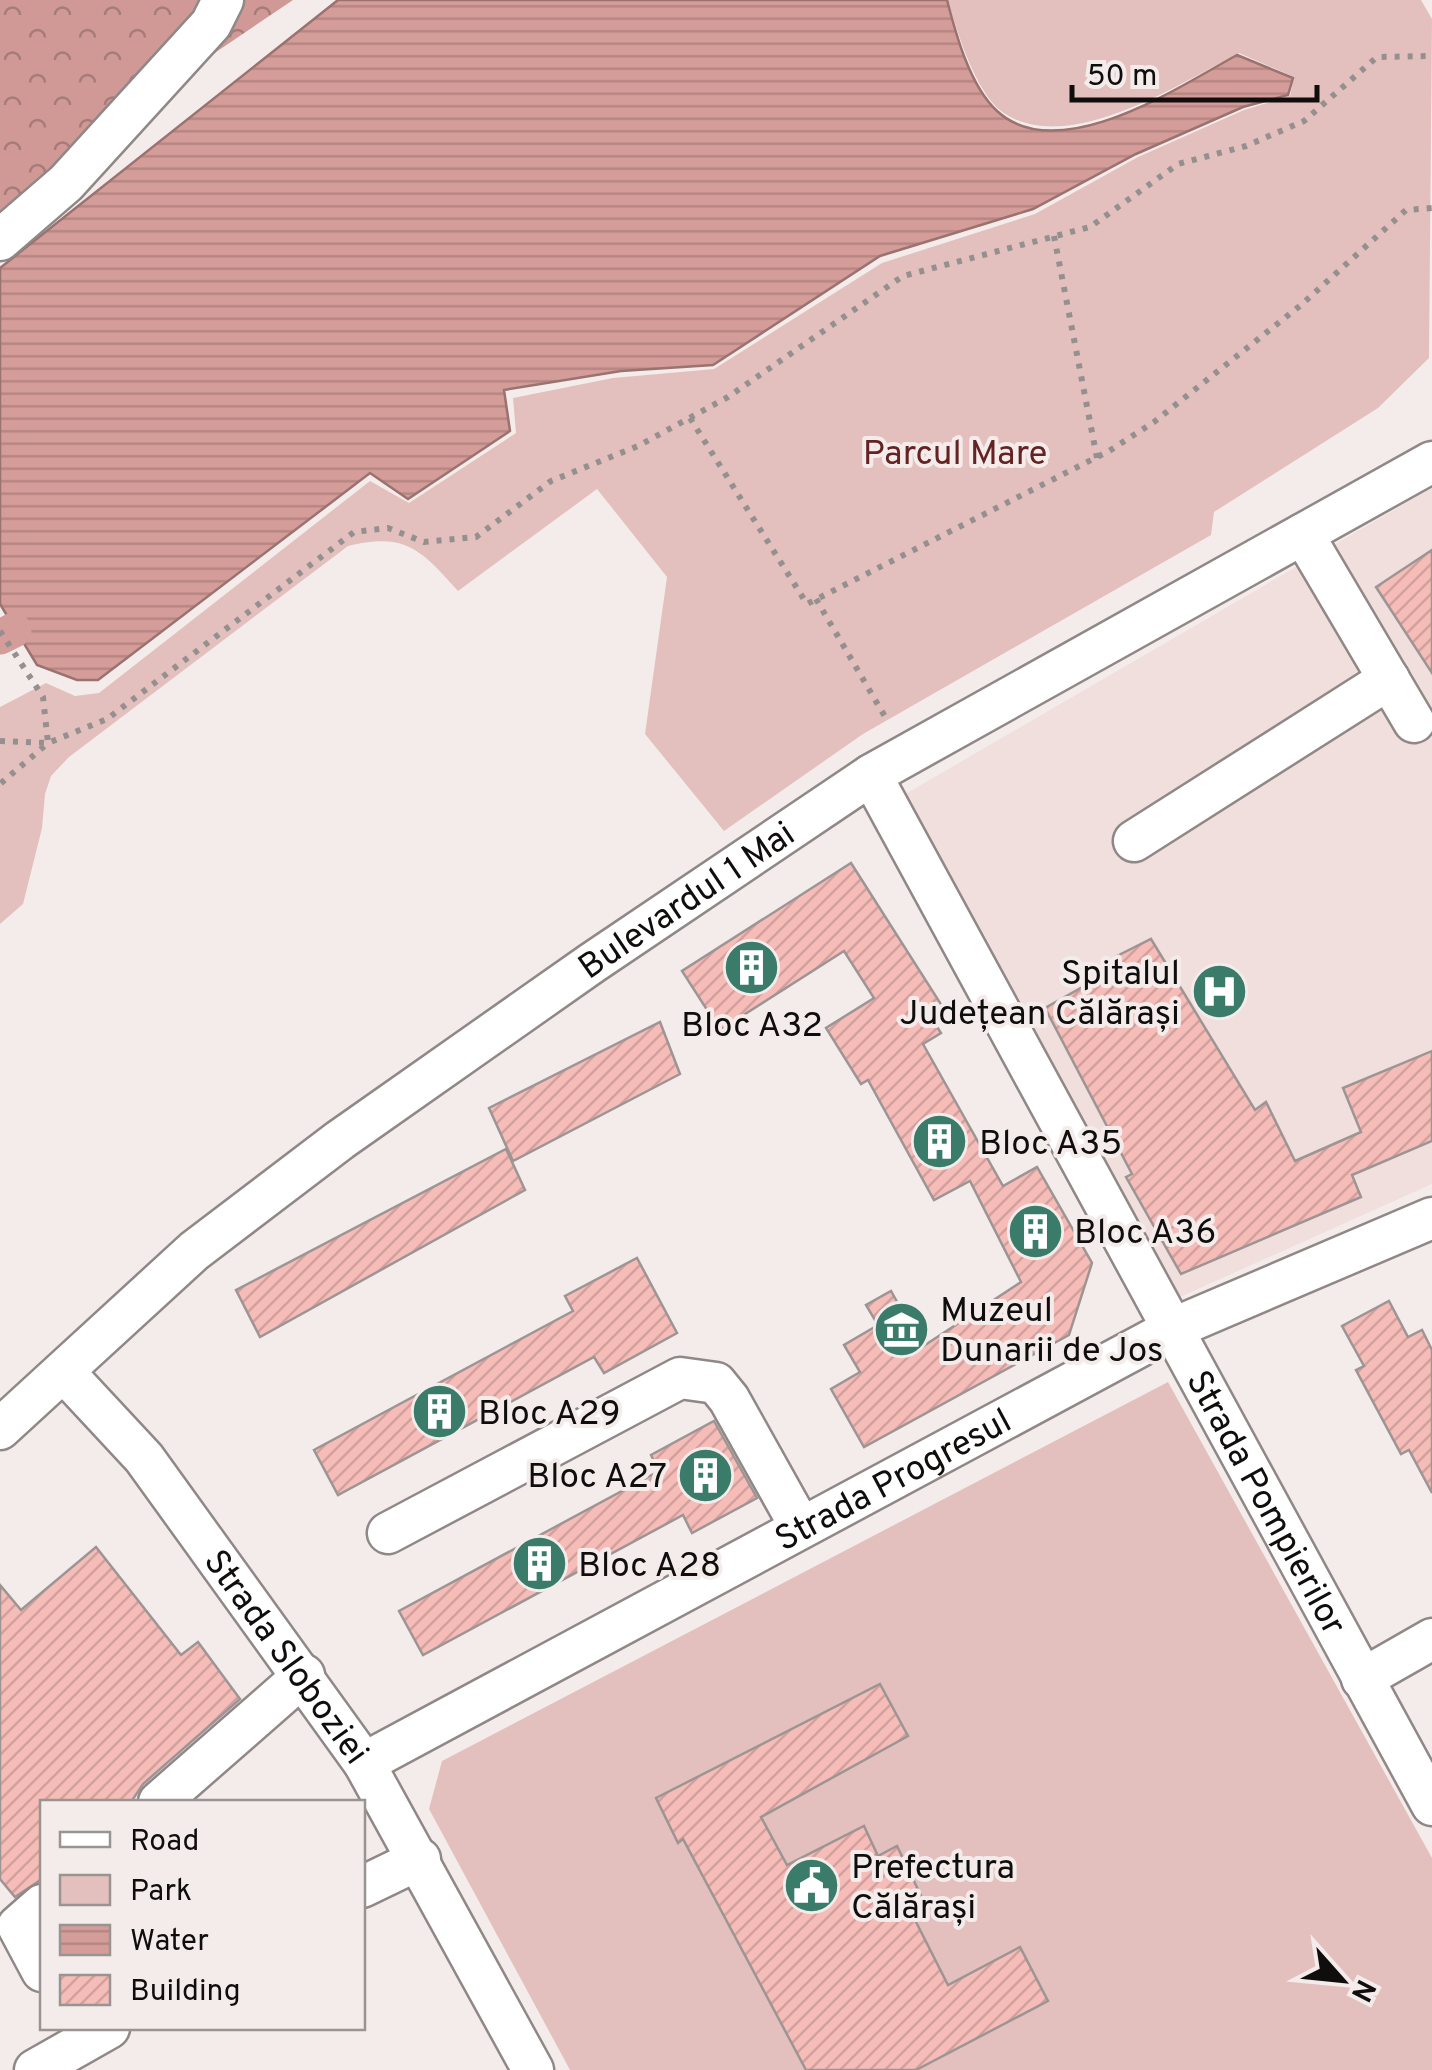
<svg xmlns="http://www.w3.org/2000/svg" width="1432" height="2070" font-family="Overpass,sans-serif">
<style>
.built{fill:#f0dfdd}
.green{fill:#e3c0bd}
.forest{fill:url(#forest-crowns)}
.water{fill:url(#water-rules);stroke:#9a726f;stroke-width:2.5}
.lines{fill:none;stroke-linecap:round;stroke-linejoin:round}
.canal{stroke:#d59d99;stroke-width:35}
.building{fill:url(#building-hatch);stroke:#9d9594;stroke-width:2.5}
.minor-casing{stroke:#8f8887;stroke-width:45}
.path{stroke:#95908f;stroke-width:6;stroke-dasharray:5 8;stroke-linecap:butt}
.minor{stroke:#fff;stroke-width:40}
.labels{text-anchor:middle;stroke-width:8;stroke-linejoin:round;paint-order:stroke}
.park-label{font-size:35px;fill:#652222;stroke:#f4eceb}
.street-label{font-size:35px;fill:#100e0d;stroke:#f4eceb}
.poi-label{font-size:35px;fill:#100e0d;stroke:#f4eceb;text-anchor:start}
</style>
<defs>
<pattern id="forest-crowns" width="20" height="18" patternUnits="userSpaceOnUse" patternTransform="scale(2.5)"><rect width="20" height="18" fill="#d09995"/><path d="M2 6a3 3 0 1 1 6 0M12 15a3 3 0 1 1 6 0" fill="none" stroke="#a77b78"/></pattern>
<pattern id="water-rules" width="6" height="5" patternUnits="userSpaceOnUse" patternTransform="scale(2.5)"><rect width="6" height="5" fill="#d59d99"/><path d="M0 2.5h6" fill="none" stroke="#b68683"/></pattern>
<pattern id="building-hatch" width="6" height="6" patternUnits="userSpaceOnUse" patternTransform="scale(2.5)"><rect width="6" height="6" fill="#f6bcb8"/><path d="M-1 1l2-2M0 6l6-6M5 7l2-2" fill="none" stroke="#d2a09d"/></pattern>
</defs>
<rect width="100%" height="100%" fill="#f4eceb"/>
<!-- built -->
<path class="built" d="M1432 488V1184L1180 1297 895 800Z"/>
<!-- green -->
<path class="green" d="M948 0H1421L1432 19 1429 358 1378 408 1214 512 1211 535 863 734 724 831 645 734 667 577 597 489 458 591C421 550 406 532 348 546L69 757 51 776 45 794 42 828 23 904 0 924V707L46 683 75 696 99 693 370 481 409 503 516 433 513 398 613 378 714 369 882 263 1035 214 1138 157 1244 110 1290 96 1294 77 1239 53C1180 83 1066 159 1001 111 976 92 956 30 948 0Z
M1168 1382 1432 1858V2070H570L429 1809 442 1761Z"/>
<!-- forest -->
<path class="forest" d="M0 0H293L151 96 0 225Z"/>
<!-- water -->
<path class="water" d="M338 0H947C956 35 970 86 997 111 1059 168 1180 86 1237 55L1293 78 1288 95 1243 107 1136 154 1033 209 880 256 713 365 621 371 504 390 510 431 408 499 370 473 98 680H77L37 665 0 604V268Z"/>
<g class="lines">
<!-- canal -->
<path class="canal" d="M0 637 14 630"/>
</g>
<!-- building -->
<path class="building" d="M1432 550V673L1376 587Z
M851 863 944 1009 931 1017 941 1033 923 1044 1003 1186 1037 1167 1092 1263 1069 1335 864 1447 831 1389 860 1372 844 1345 878 1325 866 1305 891 1291 922 1347 1021 1282 970 1181 934 1200 868 1080 861 1084 826 1028 874 998 844 951 720 1030 682 971Z
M1151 939 1255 1110 1266 1102 1295 1161 1361 1132 1343 1088 1432 1051V1141L1352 1175 1361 1197 1181 1274 1126 1177 1132 1174 1045 1008 1120 966 1115 957Z
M660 1022 680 1074 513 1161 489 1108Z
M506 1149 525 1190 260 1337 236 1290Z
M637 1258 677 1333 604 1373 594 1357 338 1495 314 1450 573 1311 565 1296Z
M1389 1301 1408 1337 1422 1330 1432 1350V1493L1409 1450 1401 1454 1356 1370 1364 1366 1342 1326Z
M714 1421 757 1498 692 1533 683 1515 423 1655 399 1611 659 1471 651 1455Z
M96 1547 181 1655 198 1642 240 1699 143 1784 131 1802H42V1879L15 1897 0 1879V1585L21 1610Z
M880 1684 908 1736 761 1817 787 1865 864 1826 878 1856 897 1846 926 1906 912 1914 948 1985 1020 1947 1048 2001 916 2070H806L683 1839 678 1843 656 1798Z"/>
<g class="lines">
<defs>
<g id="minor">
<path d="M0 240 66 183 211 24 223 0"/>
<path d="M1303 534 1414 722"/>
<path id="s1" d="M871 775 1432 1805"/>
<path d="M1134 841 1389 679"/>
<path id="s2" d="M64 1372 144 1458 364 1763 533 2070"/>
<path id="s3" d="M0 1429 194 1251 340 1140 592 963 871 775 1432 462"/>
<path d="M388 1533 680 1378 716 1383 729 1399 800 1526"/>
<path d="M1362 1679 1432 1639"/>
<path id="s4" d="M364 1763 1174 1328 1432 1218"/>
<path d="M159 1802 304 1675"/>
<path d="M362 1887 420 1859"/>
<path d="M42 1905 18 1926 42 1971"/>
<path d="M35 2070 109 2028"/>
</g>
</defs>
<!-- minor casing -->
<use href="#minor" class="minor-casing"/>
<!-- path -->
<path class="path" d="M1054 236 1097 458
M690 418 807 604 1109 451 1154 422 1301 305 1406 210 1432 208
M816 599 887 720
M0 631 43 697 48 743 0 784
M0 741 48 743 107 719 354 532 388 528 424 542 476 537 551 481 638 446 728 397 903 276 1090 227 1178 164 1246 146 1304 121 1377 57 1432 56"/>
<!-- minor -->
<use href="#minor" class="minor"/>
</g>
<!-- icons -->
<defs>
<symbol id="building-disc" viewBox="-11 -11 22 22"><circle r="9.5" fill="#3b7b6a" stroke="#f4eceb"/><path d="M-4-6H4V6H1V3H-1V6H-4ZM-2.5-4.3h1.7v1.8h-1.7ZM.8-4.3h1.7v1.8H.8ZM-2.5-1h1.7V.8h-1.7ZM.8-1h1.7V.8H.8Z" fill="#fff"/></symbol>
<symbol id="hospital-disc" viewBox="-11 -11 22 22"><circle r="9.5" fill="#3b7b6a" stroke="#f4eceb"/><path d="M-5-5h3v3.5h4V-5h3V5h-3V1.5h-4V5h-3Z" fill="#fff"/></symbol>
<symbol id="museum-disc" viewBox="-11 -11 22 22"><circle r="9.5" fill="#3b7b6a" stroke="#f4eceb"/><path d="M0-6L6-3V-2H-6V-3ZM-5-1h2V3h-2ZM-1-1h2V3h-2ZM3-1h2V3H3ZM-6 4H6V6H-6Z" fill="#fff"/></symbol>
<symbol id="civic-disc" viewBox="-11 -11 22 22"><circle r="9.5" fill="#3b7b6a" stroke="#f4eceb"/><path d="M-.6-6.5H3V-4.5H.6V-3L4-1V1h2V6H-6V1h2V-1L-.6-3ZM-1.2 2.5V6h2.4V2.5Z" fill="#fff"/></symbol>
</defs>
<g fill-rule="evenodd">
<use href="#building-disc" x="720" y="936" width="63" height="63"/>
<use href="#hospital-disc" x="1188" y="960" width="63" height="63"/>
<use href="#building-disc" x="908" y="1110" width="63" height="63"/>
<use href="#building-disc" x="1004" y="1200" width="63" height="63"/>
<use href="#museum-disc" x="870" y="1298" width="63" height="63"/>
<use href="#building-disc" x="408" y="1380" width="63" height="63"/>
<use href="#building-disc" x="674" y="1444" width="63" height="63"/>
<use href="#building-disc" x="508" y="1532" width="63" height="63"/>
<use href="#civic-disc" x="780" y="1854" width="63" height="63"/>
</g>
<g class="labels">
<!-- park labels -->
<g class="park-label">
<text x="955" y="464">Parcul Mare</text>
</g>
<!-- street labels -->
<g class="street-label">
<text dy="12" stroke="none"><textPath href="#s3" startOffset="868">Bulevardul 1 Mai</textPath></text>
<text dy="12" stroke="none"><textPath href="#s4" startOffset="600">Strada Progresul</textPath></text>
<text dy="12" stroke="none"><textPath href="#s1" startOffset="828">Strada Pompierilor</textPath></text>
<text dy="12" stroke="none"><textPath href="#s2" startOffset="362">Strada Sloboziei</textPath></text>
</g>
<!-- poi labels -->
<g class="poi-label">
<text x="1180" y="984" text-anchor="end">Spitalul<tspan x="1180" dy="40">Județean Călărași</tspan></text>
<text x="752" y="1036" text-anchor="middle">Bloc A32</text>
<text x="979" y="1154">Bloc A35</text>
<text x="1074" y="1243">Bloc A36</text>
<text x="940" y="1321">Muzeul<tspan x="940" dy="40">Dunarii de Jos</tspan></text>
<text x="478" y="1424">Bloc A29</text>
<text x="667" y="1487" text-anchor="end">Bloc A27</text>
<text x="578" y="1576">Bloc A28</text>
<text x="851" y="1878">Prefectura<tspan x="851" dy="40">Călărași</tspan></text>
</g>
</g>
<!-- legend -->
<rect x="40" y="1800" width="325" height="230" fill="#f4eceb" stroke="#999392" stroke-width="2.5"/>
<rect x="60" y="1832" width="50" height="15" fill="#ffffff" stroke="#999392" stroke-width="2.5"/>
<text x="130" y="1850" font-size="30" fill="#100e0d">Road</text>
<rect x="60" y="1875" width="50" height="30" fill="#e3c0bd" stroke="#999392" stroke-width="2.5"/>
<text x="130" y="1900" font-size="30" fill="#100e0d">Park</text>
<rect x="60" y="1925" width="50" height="30" fill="url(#water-rules)" stroke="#999392" stroke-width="2.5"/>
<text x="130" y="1950" font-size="30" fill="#100e0d">Water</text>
<rect x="60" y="1975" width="50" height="30" fill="url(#building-hatch)" stroke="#999392" stroke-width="2.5"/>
<text x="130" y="2000" font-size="30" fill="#100e0d">Building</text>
<!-- north arrow -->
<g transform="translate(1342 1980) rotate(117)" stroke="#f4eceb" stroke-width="8" paint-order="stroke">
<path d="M0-8L18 38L0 25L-18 38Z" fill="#100e0d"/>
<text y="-15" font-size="28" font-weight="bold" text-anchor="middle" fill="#100e0d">N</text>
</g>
<!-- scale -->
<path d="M1072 85v15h245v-15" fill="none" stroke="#100e0d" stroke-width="5"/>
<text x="1087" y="85" font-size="30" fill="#100e0d" stroke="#f4eceb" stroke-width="8" paint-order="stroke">50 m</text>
</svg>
